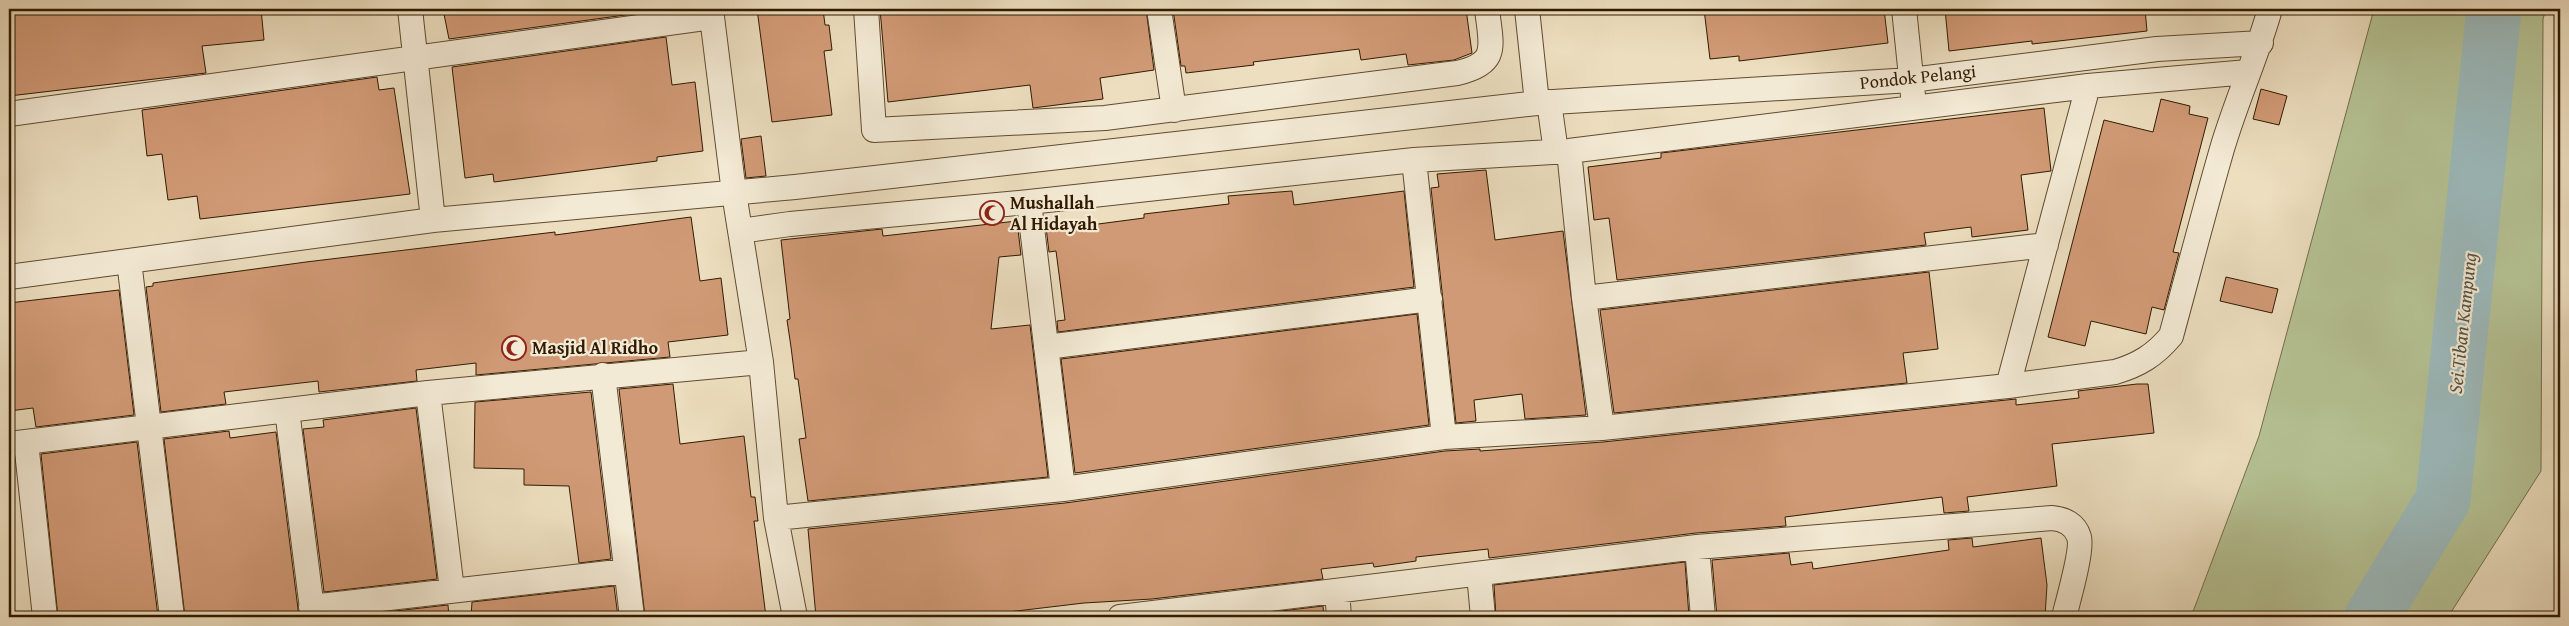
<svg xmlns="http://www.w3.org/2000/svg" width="2569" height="626" font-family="'Gentium Book Plus',serif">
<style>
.green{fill:#b5c294;stroke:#736e4a}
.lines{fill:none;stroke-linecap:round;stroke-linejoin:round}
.river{stroke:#9cbabb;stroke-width:55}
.building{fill:#d19a76;stroke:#311a00}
.minor-casing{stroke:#604b30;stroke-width:26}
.minor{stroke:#f3ead5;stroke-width:24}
.labels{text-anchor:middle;stroke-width:4.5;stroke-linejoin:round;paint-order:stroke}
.street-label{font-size:18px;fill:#311a00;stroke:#f3ead5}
.poi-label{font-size:18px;font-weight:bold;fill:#311a00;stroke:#f3ead5;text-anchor:start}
.water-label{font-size:19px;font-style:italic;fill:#565241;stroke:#f3ead5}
</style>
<rect width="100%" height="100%" fill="#ecdebf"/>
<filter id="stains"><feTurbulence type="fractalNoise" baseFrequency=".004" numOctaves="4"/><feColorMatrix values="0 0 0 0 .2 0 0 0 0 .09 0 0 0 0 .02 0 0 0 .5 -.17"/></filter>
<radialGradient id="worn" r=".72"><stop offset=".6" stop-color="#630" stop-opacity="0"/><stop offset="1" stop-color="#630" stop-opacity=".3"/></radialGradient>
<!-- green -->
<path class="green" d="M2374 9H2546L2543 19 2541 471 2448 617H2191L2259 436Z"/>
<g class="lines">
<!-- river -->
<path class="river" d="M2372 617 2443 500 2494 9"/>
</g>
<!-- building -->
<path class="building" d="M9 9H261L264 40 202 46 206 73 9 96Z
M443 9H662V10L449 39Z
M757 9H823L825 25H829L832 50 824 51 832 115 772 122Z
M880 9H1146L1154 70 1100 78 1103 99 1033 108 1030 85 888 102Z
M1173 9H1466L1472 53 1454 60 1408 65 1406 54 1361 60 1359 49 1253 62 1254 65 1186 73 1185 66H1181Z
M1704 9H1884L1888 43 1739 61V56L1710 59Z
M1945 9H2145L2147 31 2032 44V41L1949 51Z
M666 37 672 85 695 82 703 151 657 157V161L494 182 493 174 465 178 452 67Z
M377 77 379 90 394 88 410 194 200 219 197 196 168 200 162 154 147 156 142 110Z
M2261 89 2287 96 2279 125 2253 119Z
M2161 99 2190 106 2189 114 2208 118 2173 252 2179 253 2164 310 2152 307 2146 334 2091 321 2085 346 2048 337 2104 120 2153 132Z
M2044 108 2051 171 2021 175 2028 230 1972 237 1971 227 1924 233 1926 245 1617 280 1609 218 1594 220 1588 167 1661 158V153Z
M761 136 766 176 746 178 741 139Z
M1486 170 1495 240 1563 231 1586 415 1525 419 1522 394 1474 400 1476 421 1456 423 1431 188 1439 187 1437 174Z
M1292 191 1294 205 1404 191 1414 287 1058 332 1057 321 1065 320 1056 251 1049 252 1046 227 1083 222V226L1144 218V214L1229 204 1228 196Z
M691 217 700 281 721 278 728 335 668 342 670 357 476 375V363L416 370 417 381 319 392 318 381 224 392 226 404 161 412 146 287 153 286V283L306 262 555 232V235Z
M1017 221 1021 255 999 257 991 329 1030 325 1048 477 808 501 799 439 806 438 798 379H795L791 347 787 320 790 319 781 240 882 229 883 236Z
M1929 272 1938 349 1903 353 1907 383 1614 413 1600 310Z
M2226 277 2278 289 2272 313 2220 301Z
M119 290 134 415 36 427 33 408 9 411V303Z
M1417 314 1429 425 1075 473 1061 359Z
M673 384 680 444 744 436 751 497H755L758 521H754L766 617H645L619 389Z
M2137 384H2148L2154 433 2052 444 2057 486 1967 497 1969 511 1944 513 1942 497 1785 517 1786 526 1696 533 1489 558 1488 549 1416 557V561L1374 567 1373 563 1321 569 1323 579 1152 599 1084 603 966 617H816L808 529 1065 503 1445 451 1480 449V451L1603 442 2016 399V405L2079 398 2078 391Z
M591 392 611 559 579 563 569 486 524 485V469L474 468 475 402Z
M416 408 437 579 324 592 303 429 324 427 323 420Z
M229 431 230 438 276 432 299 617H185L164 439Z
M137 442 158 617H58L41 454Z
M1972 538 1973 547 2041 538 2047 585 2045 617H1717L1712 560 1789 553 1791 565 1812 562 1813 569 1949 550 1948 540Z
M1685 562 1689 617H1496L1494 585Z
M614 586 618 617H471L472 602Z
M448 605 449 617H342Z
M1323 606 1324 617H1232Z"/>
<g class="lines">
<defs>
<path id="minor" d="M410 9 433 220
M711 9 734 193 761 362 776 518 795 617
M866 9 874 130 1105 118 1457 73C1500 63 1491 46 1487 9
M1159 9 1174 110
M1527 9 1537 103
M1904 9 1913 96
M1549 102 1556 152
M9 114 712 17
M1569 151 1584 298 1602 428
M1414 160 1444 437
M1029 202 1063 489
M740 231 790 224 1029 202 1414 160 1569 151 2088 86 2248 72
M129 261 172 617
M9 277 433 220 795 187 1537 103 1911 80 2157 49 2261 43
M1584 298 2046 245
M1046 347 1430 299
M603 375 632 617
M2008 386 2088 86
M428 393 452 590
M287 410 313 617
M26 442 45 617
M9 444 428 393 761 362
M776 518 1063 489 1444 437 1602 428 2008 386 2115 372C2139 365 2155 355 2171 336 2188 274 2204 211 2222 149 2236 101 2257 56 2270 9
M1697 547 1703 617
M1479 574 1483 617
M1337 591 1339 617
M311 607 626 571
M1120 617 1697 547 2052 518C2064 519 2075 524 2079 537 2083 549 2068 601 2064 617"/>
</defs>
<!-- minor casing -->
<use href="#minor" class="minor-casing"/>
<!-- minor -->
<use href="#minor" class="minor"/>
</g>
<!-- icons -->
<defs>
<symbol id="mosque-ring" viewBox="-11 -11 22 22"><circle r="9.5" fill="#f3ead5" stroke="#8f2418" stroke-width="1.5"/><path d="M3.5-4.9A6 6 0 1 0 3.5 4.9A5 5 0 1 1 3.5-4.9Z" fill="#8f2418"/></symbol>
</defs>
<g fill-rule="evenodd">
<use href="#mosque-ring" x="978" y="199" width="28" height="28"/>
<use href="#mosque-ring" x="500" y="334" width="28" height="28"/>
</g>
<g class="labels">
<!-- street labels -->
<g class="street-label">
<text transform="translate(1918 77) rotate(-6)" y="6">Pondok Pelangi</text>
</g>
<!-- poi labels -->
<g class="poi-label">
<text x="1010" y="209">Mushallah<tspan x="1010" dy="21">Al Hidayah</tspan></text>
<text x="532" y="354">Masjid Al Ridho</text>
</g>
<!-- water labels -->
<g class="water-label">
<text transform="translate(2462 323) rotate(-84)" y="7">Sei.Tiban Kampung</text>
</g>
</g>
<!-- margin -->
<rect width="2569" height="626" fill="none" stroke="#ecdebf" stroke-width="30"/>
<rect x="10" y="10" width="2549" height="606" fill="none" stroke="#311a00" stroke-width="2.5"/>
<rect x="15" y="15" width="2539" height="596" fill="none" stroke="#311a00"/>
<rect width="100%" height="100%" filter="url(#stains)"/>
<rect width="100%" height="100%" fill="url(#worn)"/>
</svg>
